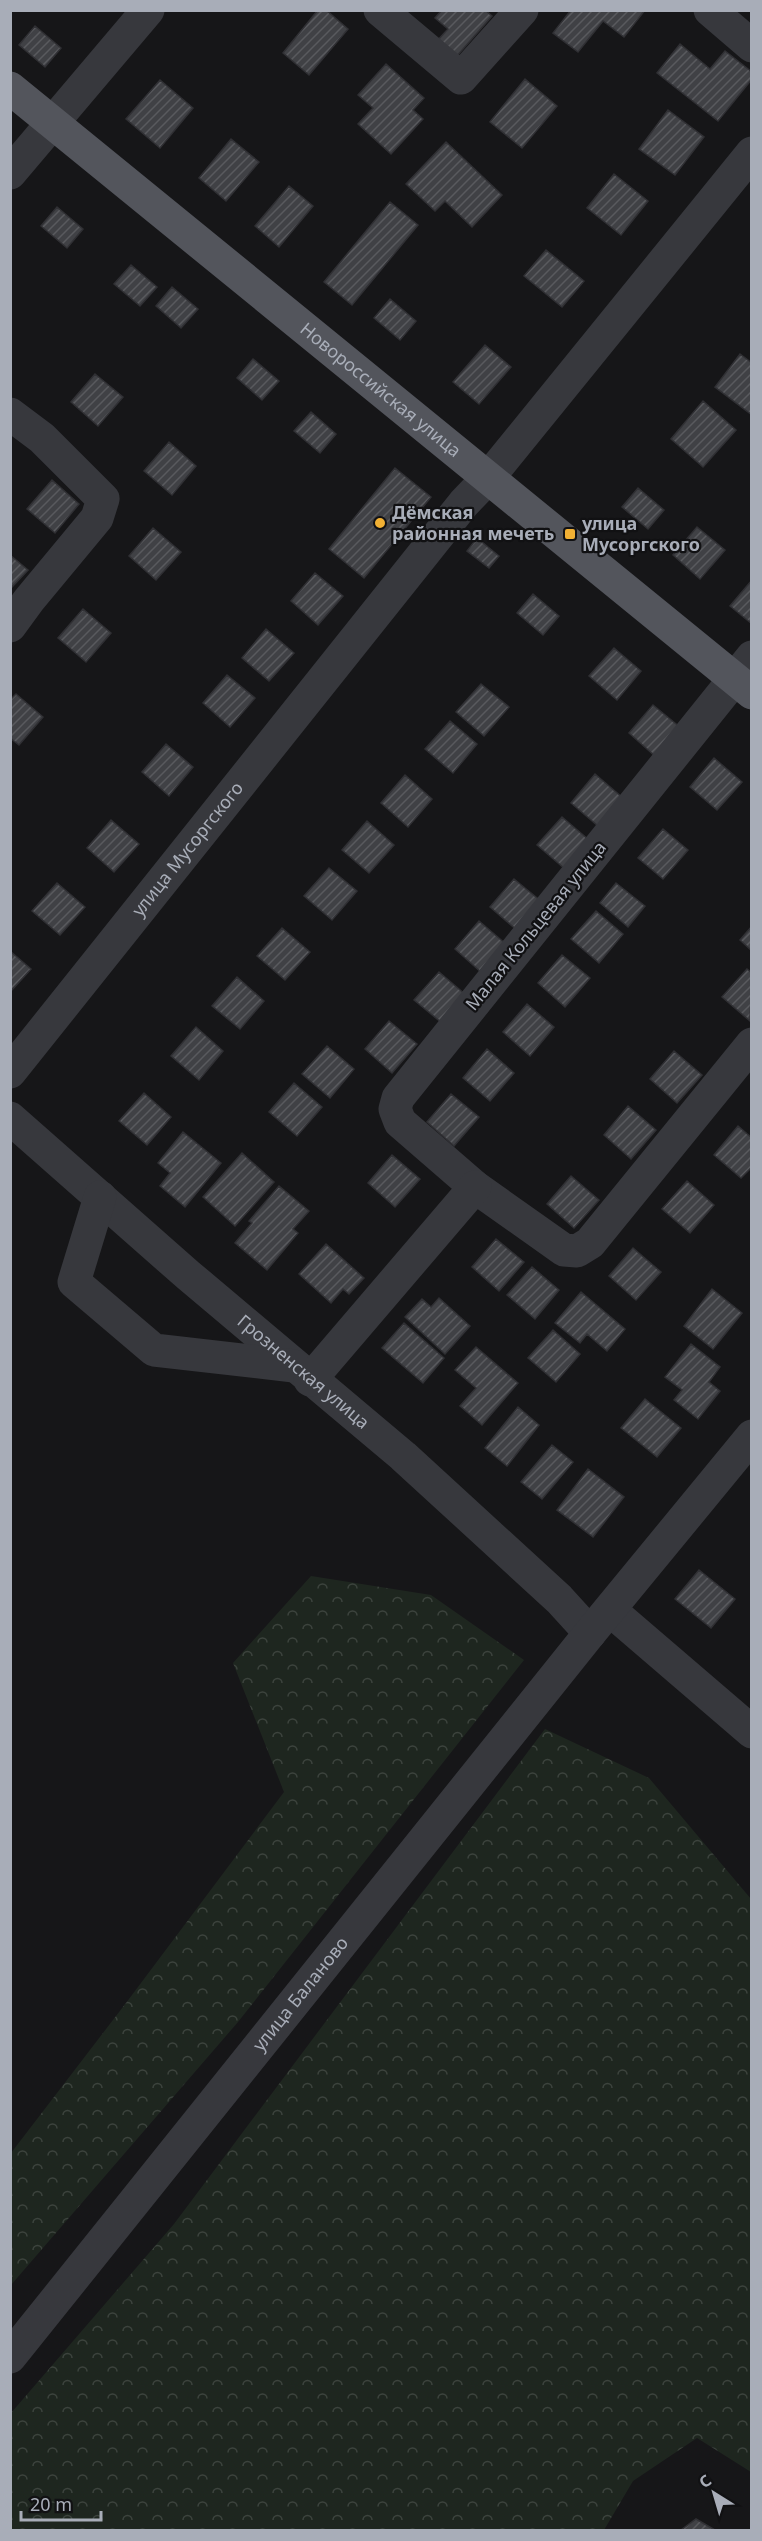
<svg xmlns="http://www.w3.org/2000/svg" width="762" height="2541" font-family="'Noto Sans',sans-serif">
<style>
.forest{fill:url(#forest-crowns)}
.building{fill:url(#building-hatch);stroke:#303034;stroke-width:1.5}
.lines{fill:none;stroke-linecap:round;stroke-linejoin:round}
.minor{stroke:#37383d;stroke-width:33}
.major{stroke:#53555c;stroke-width:33}
.poi-dot{fill:#f2b134;stroke:#111113;stroke-width:2}
.labels{text-anchor:middle;stroke-width:4.5;stroke-linejoin:round;paint-order:stroke}
.street-label{font-size:18px;fill:#a8adb8;stroke:#111113}
.poi-label{font-size:18px;font-weight:bold;fill:#a8adb8;stroke:#111113;text-anchor:start}
</style>
<defs>
<pattern id="forest-crowns" width="20" height="18" patternUnits="userSpaceOnUse" patternTransform="scale(1.5)"><rect width="20" height="18" fill="#1e261f"/><path d="M2 6a3 3 0 1 1 6 0M12 15a3 3 0 1 1 6 0" fill="none" stroke="#3c433d"/></pattern>
<pattern id="building-hatch" width="6" height="6" patternUnits="userSpaceOnUse" patternTransform="scale(1.5)"><rect width="6" height="6" fill="#404145"/><path d="M-1 1l2-2M0 6l6-6M5 7l2-2" fill="none" stroke="#595a5e"/></pattern>
</defs>
<rect width="100%" height="100%" fill="#161618"/>
<!-- forest -->
<path class="forest" d="M311 1576 431 1595 524 1660 238 2022 11 2285V2153L126 2003 284 1792 233 1663Z
M545 1729 649 1778 751 1899V2472L697 2438 633 2481 604 2530H11V2413L174 2224Z"/>
<!-- building -->
<path class="building" d="M318 10H326L348 29 309 75 283 53Z
M442 10H485L492 16 456 57 437 41 448 29 435 18Z
M571 10H645L624 37 603 21 578 52 553 33Z
M35 26 61 48 45 67 19 45Z
M680 44 710 69 725 51 752 72V79L718 121 657 73Z
M386 64 424 98 413 110 423 119 391 154 358 124 373 108 358 95Z
M525 79 557 106 522 148 490 122Z
M160 80 193 108 160 148 126 119Z
M668 110 704 137 675 175 639 149Z
M231 139 259 162 226 201 199 178Z
M446 142 502 195 472 227 445 201 435 211 406 184Z
M614 174 648 201 621 235 587 208Z
M289 186 313 206 279 247 255 226Z
M390 202 418 225 352 305 324 282Z
M57 207 83 229 67 248 41 226Z
M546 250 584 281 562 307 524 276Z
M131 265 157 287 140 306 114 284Z
M172 287 198 309 181 328 156 306Z
M390 299 416 321 400 340 374 318Z
M485 345 511 367 479 404 453 382Z
M740 354 752 363V415L715 387Z
M253 359 279 381 262 400 237 378Z
M95 374 123 397 98 426 71 402Z
M703 401 736 430 703 467 671 439Z
M311 412 336 434 320 453 294 431Z
M169 442 196 466 172 495 144 471Z
M395 468 431 497 364 578 329 549Z
M52 480 79 504 55 533 27 509Z
M638 488 664 510 648 529 622 507Z
M697 527 725 550 700 579 673 555Z
M153 528 181 552 156 580 129 556Z
M477 538 499 556 489 568 467 551Z
M10 555 28 570 10 589Z
M315 573 343 596 318 625 291 601Z
M752 580V624L730 606Z
M533 594 559 616 543 635 517 613Z
M83 609 111 633 86 662 58 638Z
M266 629 294 653 269 681 242 658Z
M614 648 641 671 617 700 589 676Z
M227 675 255 698 230 727 203 703Z
M481 684 509 707 484 736 456 712Z
M16 694 43 717 19 745 10 738V700Z
M653 705 681 728 656 757 629 733Z
M450 721 477 744 453 773 425 749Z
M166 744 193 767 169 796 142 772Z
M714 758 742 782 717 810 690 787Z
M595 774 623 798 598 826 571 803Z
M405 775 432 799 408 827 381 803Z
M562 817 589 840 565 869 537 845Z
M111 820 139 844 114 872 87 848Z
M367 821 394 845 369 873 342 850Z
M663 829 688 850 663 879 638 858Z
M329 868 357 891 332 920 304 896Z
M514 879 542 902 518 931 490 907Z
M57 883 85 907 60 935 32 911Z
M616 883 645 906 628 927 600 903Z
M596 911 623 934 599 963 571 939Z
M479 921 507 945 482 973 455 949Z
M752 926V951L740 940Z
M282 928 310 952 285 980 257 956Z
M10 951 31 969 10 992Z
M562 955 590 978 565 1007 538 983Z
M747 969 752 973 750 1021 722 997Z
M439 972 466 995 442 1023 414 1000Z
M237 977 264 1001 240 1029 212 1006Z
M527 1004 554 1027 530 1056 503 1032Z
M389 1021 417 1044 392 1073 365 1049Z
M196 1027 223 1051 199 1080 171 1056Z
M327 1046 354 1069 330 1098 302 1074Z
M487 1049 514 1073 490 1101 463 1078Z
M674 1051 702 1075 677 1103 650 1079Z
M294 1083 322 1107 297 1136 269 1112Z
M144 1093 171 1117 147 1145 119 1121Z
M451 1094 479 1117 454 1146 427 1122Z
M628 1106 656 1130 631 1159 604 1135Z
M738 1126 752 1138V1167L741 1178 714 1155Z
M183 1132 221 1163 185 1207 160 1186 170 1173 158 1163Z
M242 1153 274 1182 235 1226 203 1197Z
M392 1155 420 1179 395 1207 368 1183Z
M571 1176 599 1200 574 1228 547 1204Z
M687 1181 714 1205 690 1233 662 1209Z
M279 1186 309 1211 293 1229 298 1233 267 1270 235 1243 252 1223 249 1221Z
M496 1239 524 1262 499 1291 472 1267Z
M326 1244 364 1278 349 1294 343 1289 331 1303 299 1274Z
M633 1248 661 1272 636 1300 609 1276Z
M532 1267 559 1290 535 1319 507 1295Z
M712 1289 742 1313 713 1349 684 1326Z
M581 1292 625 1329 607 1351 587 1334 580 1343 555 1323Z
M439 1298 470 1326 445 1354 405 1317 422 1299 431 1307Z
M404 1323 444 1358 423 1383 382 1348Z
M553 1330 580 1354 556 1382 528 1358Z
M691 1344 720 1367 709 1382 720 1391 698 1419 674 1400 682 1390 665 1377Z
M476 1347 518 1383 482 1425 460 1406 476 1388 455 1370Z
M645 1399 681 1428 657 1457 621 1428Z
M518 1407 539 1425 507 1466 485 1448Z
M552 1445 573 1462 542 1499 521 1482Z
M588 1469 624 1497 593 1537 557 1510Z
M699 1570 735 1599 711 1628 675 1599Z
M696 2519 715 2530H681Z"/>
<g class="lines">
<!-- minor -->
<g class="minor">
<path d="M380 10 461 78 522 10"/>
<path d="M710 10 752 46"/>
<path d="M10 173 148 10"/>
<path d="M10 414 42 438 103 499 97 518 29 600 10 626"/>
<path d="M752 657 398 1098 395 1109 400 1122 475 1187 564 1250 577 1251 590 1243 752 1044"/>
<path id="s1" d="M10 1072 464 503 489 477 752 153"/>
<path id="s2" d="M10 1118 188 1275 403 1456 559 1599 590 1633"/>
<path d="M100 1197 74 1282 154 1350 294 1366"/>
<path d="M310 1380 475 1187"/>
<path d="M610 1610 752 1732"/>
<path id="s3" d="M10 2357 590 1633 752 1436"/>
</g>
<!-- major -->
<path class="major" id="s4" d="M10 88 752 693"/>
</g>
<!-- markers -->
<g class="poi-dot">
<circle cx="380" cy="523" r="6"/>
<rect x="564" y="528" width="12" height="12" rx="3"/>
</g>
<g class="labels">
<!-- street labels -->
<g class="street-label">
<text dy="6" stroke="none"><textPath href="#s4" startOffset="478">Новороссийская улица</textPath></text>
<text dy="6" stroke="none"><textPath href="#s1" startOffset="285">улица Мусоргского</textPath></text>
<text transform="translate(536 926) rotate(-51)" y="6">Малая Кольцевая улица</text>
<text dy="6" stroke="none"><textPath href="#s2" startOffset="388">Грозненская улица</textPath></text>
<text dy="6" stroke="none"><textPath href="#s3" startOffset="465">улица Баланово</textPath></text>
</g>
<!-- poi labels -->
<g class="poi-label">
<text x="392" y="519">Дёмская<tspan x="392" dy="21">районная мечеть</tspan></text>
<text x="582" y="530">улица<tspan x="582" dy="21">Мусоргского</tspan></text>
</g>
</g>
<!-- border -->
<rect width="762" height="2541" fill="none" stroke="#a8adb8" stroke-width="24"/>
<!-- north arrow -->
<g transform="translate(714 2493) rotate(323)" stroke="#111113" stroke-width="4.5" paint-order="stroke">
<path d="M0-4.5L10 22L0 15L-10 22Z" fill="#a8adb8"/>
<text y="-9" font-size="16" font-weight="bold" text-anchor="middle" fill="#a8adb8">С</text>
</g>
<!-- scale -->
<path d="M21 2511v9h80v-9" fill="none" stroke="#a8adb8" stroke-width="3"/>
<text x="30" y="2511" font-size="18" fill="#a8adb8" stroke="#111113" stroke-width="4.5" paint-order="stroke">20 m</text>
</svg>
